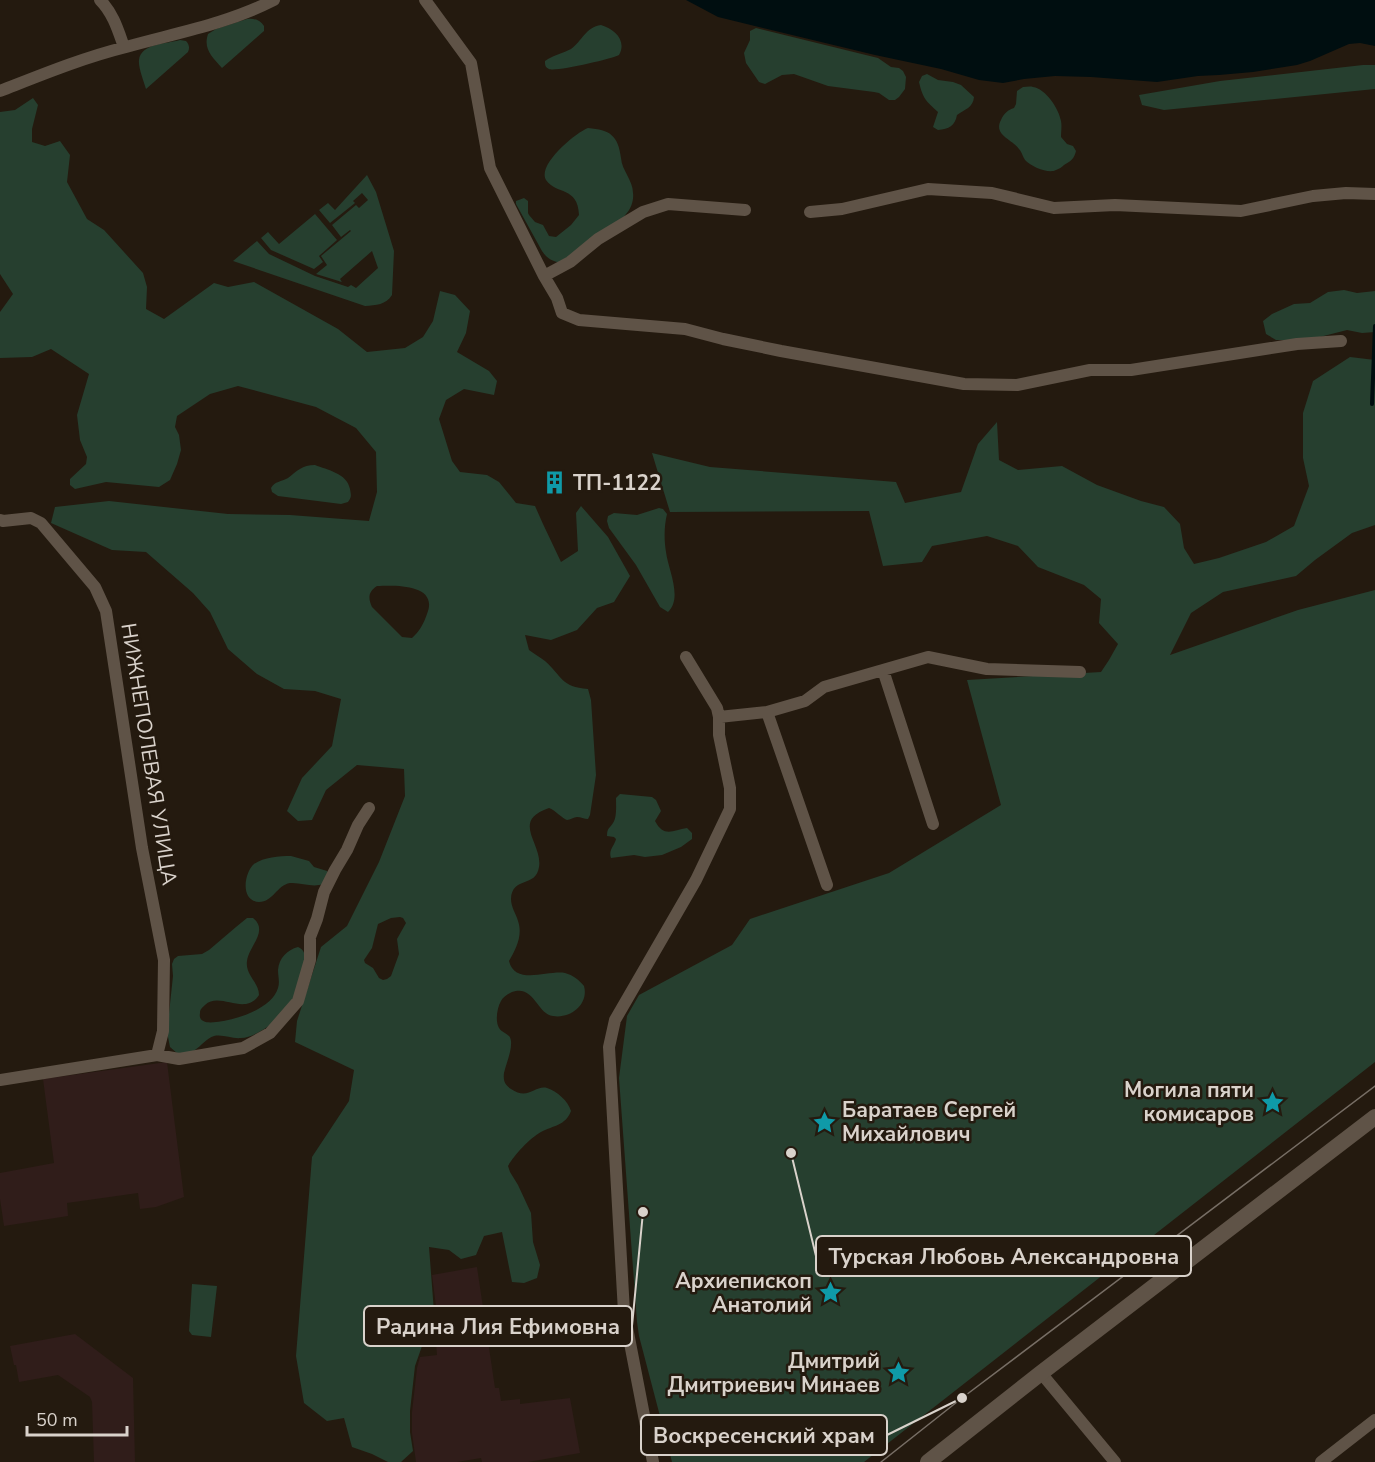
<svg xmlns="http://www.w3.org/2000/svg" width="1375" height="1462" font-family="'Nunito Sans',sans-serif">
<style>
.industrial{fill:#301d1a}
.green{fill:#263f2f;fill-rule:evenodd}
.water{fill:#000e10}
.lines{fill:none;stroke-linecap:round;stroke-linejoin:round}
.stream{stroke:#000e10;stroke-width:4}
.street{stroke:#5f5347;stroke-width:12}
.secondary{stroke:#5f5347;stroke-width:16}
.tram{stroke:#776e65;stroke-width:1.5}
.labels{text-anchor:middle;stroke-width:5;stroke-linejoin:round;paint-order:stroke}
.poi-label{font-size:21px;font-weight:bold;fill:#d9d2cb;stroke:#241a0f;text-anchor:end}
.street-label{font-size:21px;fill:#d9d2cb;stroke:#241a0f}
.leader{fill:none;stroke:#d9d2cb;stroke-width:2}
.callout-dot{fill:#d9d2cb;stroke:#241a0f;stroke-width:2}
.callout{fill:#241a0f;stroke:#d9d2cb;stroke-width:2}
.callout-label{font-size:22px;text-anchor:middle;font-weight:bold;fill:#d9d2cb}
</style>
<rect width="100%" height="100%" fill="#241a0f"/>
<!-- industrial -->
<path class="industrial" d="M167 1062 184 1197 156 1207 140 1209 138 1193 67 1203 68 1216 4 1226 0 1199V1173L54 1163 43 1079Z
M477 1267 495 1388H499L501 1401 520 1399V1404L570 1398 580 1453 528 1462H482L481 1458 457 1462H416L412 1433V1412L417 1368 420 1357 437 1355 435 1331 439 1330 432 1275Z
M75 1334 133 1378 135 1462H94L92 1402 90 1397 58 1375 19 1382 16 1365H14L10 1346Z"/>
<!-- green -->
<path class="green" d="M247 19C254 18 260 20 264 26V31L222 68C212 57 203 49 208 34L216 29Z
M601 25C615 29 627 41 619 55 611 59 556 72 549 69 545 67 545 65 545 61L548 59C555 55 563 53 571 49 582 41 586 27 601 25Z
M756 28 878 58 891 67 899 68 903 71 906 77 905 89 899 97 895 100H889L879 93 874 92 828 86 794 74 782 75 765 84 759 82 746 63 744 53 750 40V31Z
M180 40 186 41C189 44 190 48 188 52L146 89C144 82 138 67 139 60 141 43 167 44 180 40Z
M1363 65H1375V89L1164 110 1142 105 1139 95 1220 81Z
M927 74 938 80 953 82 961 85 974 97C973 108 965 109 957 115 955 126 949 129 938 130L933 127 938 112C926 101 923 99 919 82L922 76Z
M1023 87C1026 87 1030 86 1033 87 1046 89 1059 109 1061 121 1062 126 1061 132 1061 137L1067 144 1073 146 1076 151C1074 159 1071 161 1064 165 1062 167 1059 169 1056 170 1049 174 1032 167 1026 161 1023 158 1022 152 1019 149 1012 139 993 135 1001 120 1004 113 1008 110 1014 108L1016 104 1017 91Z
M33 98 38 105 32 129V142L45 146 60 141 70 155 67 182 87 219 104 230 143 273 147 287 146 309 164 319 214 283 228 287 254 282 338 329 367 352 405 348 423 337 433 321 440 291 455 295 470 311 466 333 457 352 489 371 497 381 494 395 464 389 446 400 439 419 452 461 460 472 487 475 499 482 516 503 535 506 543 524 561 562 578 551 576 513 581 506 608 537 630 576 614 602 597 608 577 630 551 640 525 635 529 650C534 654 540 657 545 661 562 676 561 687 588 689L591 700 596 775 590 815 588 819C584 819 581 817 577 817 574 817 570 820 567 820 563 819 555 810 549 808 510 821 543 844 539 867 536 888 512 876 511 899 511 907 516 914 518 921 523 935 516 949 509 961 515 986 548 970 565 973 573 975 579 980 584 986 589 1004 571 1019 553 1016 537 1014 534 984 512 992 508 994 503 997 501 1001 497 1008 495 1021 499 1028 503 1034 510 1033 511 1041 512 1051 506 1064 504 1073 503 1081 505 1085 511 1089 528 1101 535 1085 547 1088 557 1091 568 1101 571 1111 565 1126 554 1125 541 1132 530 1138 514 1155 508 1166L510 1172 518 1185 531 1213 533 1242 540 1265 537 1278 524 1283 512 1282 502 1232 484 1236 476 1255 461 1259 449 1250 429 1247 434 1312 415 1366 410 1411V1432L413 1451 401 1462H388L372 1454 352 1447 344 1418 327 1421 304 1403 296 1356 312 1157 349 1101 354 1070 295 1042 297 1021 321 947 347 926 379 862 405 796 404 769 357 765 326 790 312 820 298 821 287 811 302 778 332 746 341 699 315 691 284 689 257 674 228 649 210 612 193 593 146 552 112 550 51 523 55 507 109 501 228 514 290 515 369 521 377 492 376 452 356 428 316 407 238 386 210 394 177 416 175 427 179 435 181 450 177 464 170 480 159 487 106 482 75 489 70 485V479L86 464 87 457 80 440 77 415 89 374 51 349 32 357 0 358V312L13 294 0 274V112L15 110ZM377 586C396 585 439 584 427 614 424 623 419 632 412 638L402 637 372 607C368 598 368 592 377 586ZM400 917 403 918 406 923 397 939 399 954 391 976 387 979 383 980 379 978 373 968 365 963 364 960 372 948 378 924 391 918Z
M588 128C610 130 618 135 621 158 622 171 633 180 633 193 634 200 631 209 626 214 620 223 610 229 601 235 589 245 577 254 564 263 554 262 548 260 542 251L516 204V201L524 198 528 201V213L529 215 535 222 543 225 549 236 556 237 571 225 579 215C578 186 556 195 546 180 537 165 575 133 588 128Z
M367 175 376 192 394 251 392 295C386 305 376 305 365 306L233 261 257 241 269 254 315 276 348 287 351 285 356 288 378 268 372 251 340 279 342 282 316 274 327 265 321 256 351 231 350 230 341 237 332 225 356 205 359 208 368 200 362 193 353 201 355 203 330 223 319 210 328 203 335 210Z
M315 214 337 240 319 256 323 262 314 269 271 250 261 238 268 232 279 244Z
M1344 290 1357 293 1375 291V332L1362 333 1347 330 1308 340H1276L1266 334 1263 321 1272 314 1294 304 1310 303 1328 292Z
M1350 357 1375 360V525L1352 533 1315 560 1296 576 1223 592 1191 613 1170 655 1298 610 1375 590V1062L864 1462H672L639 1336 637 1322 619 1078 627 1016 639 995 732 945 750 919 889 873 1001 805 967 680 1101 672 1109 660 1118 644 1099 623 1101 599 1084 585 1038 567 1018 546 987 536 932 546 922 562 883 566 869 511 670 512 652 453 710 467 896 482 905 503 961 492 978 444 997 422 999 460 1018 470 1062 466 1097 485 1141 501 1164 507 1180 524 1184 548 1194 564 1219 558 1266 542 1294 526 1309 486 1303 458V413L1313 381Z
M315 465C327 470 347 473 350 489 351 495 352 497 348 502L341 504 278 496 272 492 271 488C275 481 281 482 288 478 297 471 302 465 315 465Z
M659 508 663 509 667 514C664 527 664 539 666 552 668 569 683 598 668 612L660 607 636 565 609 528 607 521 608 516 614 513 637 515Z
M620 794 652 797 656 800 661 811 655 821C664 838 673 830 687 828L692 833V839L681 847 662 855 645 857 634 855 611 858C608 850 615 845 616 839L614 837 607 836C607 828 609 829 613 823 617 817 616 806 616 798Z
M291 856 309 861 314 867 327 871 328 873 323 884C312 888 301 882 290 883 277 885 273 902 259 902 240 901 244 873 254 864 264 857 279 856 291 856Z
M247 918H253C269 931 249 946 247 961 245 975 259 982 259 995 245 1017 220 991 205 1005 202 1008 200 1009 200 1013 198 1023 209 1023 216 1022 235 1020 272 1009 278 988 280 982 278 976 278 970 279 958 287 950 298 947 308 951 305 962 303 971 301 978 300 986 297 993 290 1011 261 1037 241 1038 232 1039 223 1034 214 1036 207 1038 201 1046 195 1050 190 1053 184 1053 178 1054L170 1047 167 1032 173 976 172 964 174 959 178 956 202 954 209 950 236 927Z
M192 1284 217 1286 211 1337 192 1335 189 1331Z"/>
<!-- water -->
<path class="water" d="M686 0H1375V46L1360 43 1349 44 1310 61 1297 65 1253 72 1219 75 1198 76 1157 82 1091 77 1055 76 1024 79 1003 83 979 80 941 69 875 55 718 17Z"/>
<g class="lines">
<!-- stream -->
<path class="stream" d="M1372 404 1375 326"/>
<!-- street -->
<path class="street" d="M100 0C113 13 118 30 124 47
M425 0 471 63 490 168 544 276 557 298 562 313 579 320 685 329 723 339 781 351 964 384 1017 385 1090 370H1131L1297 344 1341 341
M0 91C41 75 82 58 126 47 176 33 227 24 274 0
M810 212 842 209 928 189 992 193 1054 208 1115 205 1241 211 1313 196 1346 193 1375 194
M544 276 570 262 598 239 643 212 668 204 745 210
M0 520 3 521 31 518 41 523 95 587 106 611 142 848 164 960 163 1031 157 1055
M883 670 933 824
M767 712 827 885
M719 717 767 712 805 701 824 687 928 657 987 669 1080 672
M0 1080 157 1055 179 1059 243 1048 270 1033 298 1001 310 960V937L317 919 324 892 335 870 347 850 358 825 369 808
M1041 1373 1115 1462
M653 1462 624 1312 609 1047 615 1020 696 880 730 809V788L719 735V717L717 708 686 657
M1321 1462 1375 1420"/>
<!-- secondary -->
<path class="secondary" d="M928 1462 1041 1373 1375 1117"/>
<!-- tram -->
<path class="tram" d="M881 1462 962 1398 1375 1086"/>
</g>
<!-- icons -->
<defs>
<symbol id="building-bare" viewBox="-9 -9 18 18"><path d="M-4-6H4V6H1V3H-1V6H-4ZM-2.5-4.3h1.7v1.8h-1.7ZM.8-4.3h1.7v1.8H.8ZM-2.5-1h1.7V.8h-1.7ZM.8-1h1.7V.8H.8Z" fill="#0f9aa8" stroke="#241a0f" stroke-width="2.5" paint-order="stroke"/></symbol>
<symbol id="sight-bare" viewBox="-9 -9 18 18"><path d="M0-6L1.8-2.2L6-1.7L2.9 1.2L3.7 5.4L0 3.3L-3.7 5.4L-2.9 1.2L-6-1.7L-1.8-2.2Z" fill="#0f9aa8" stroke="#241a0f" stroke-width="2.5" paint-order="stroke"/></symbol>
</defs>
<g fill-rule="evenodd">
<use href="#building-bare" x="538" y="466" width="33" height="33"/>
<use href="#sight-bare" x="1256" y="1086" width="33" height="33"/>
<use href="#sight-bare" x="808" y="1106" width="33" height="33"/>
<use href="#sight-bare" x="814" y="1276" width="33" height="33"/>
<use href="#sight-bare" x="882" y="1356" width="33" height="33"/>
</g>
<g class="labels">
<!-- poi labels -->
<g class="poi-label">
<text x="573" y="490" text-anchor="start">ТП-1122</text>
<text x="1254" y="1097">Могила пяти<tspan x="1254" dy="24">комисаров</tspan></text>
<text x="842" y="1117" text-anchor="start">Баратаев Сергей<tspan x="842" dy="24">Михайлович</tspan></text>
<text x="812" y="1288">Архиепископ<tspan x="812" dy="24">Анатолий</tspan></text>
<text x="880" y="1368">Дмитрий<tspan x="880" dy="24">Дмитриевич Минаев</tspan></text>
</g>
<!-- street labels -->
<g class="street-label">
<text transform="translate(149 754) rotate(81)" y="7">НИЖНЕПОЛЕВАЯ УЛИЦА</text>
</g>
</g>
<!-- callouts -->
<path class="leader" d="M791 1153L816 1256M643 1212L632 1326M962 1398L887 1435"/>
<g class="callout-dot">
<circle cx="791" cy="1153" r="6"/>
<circle cx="643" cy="1212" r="6"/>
<circle cx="962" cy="1398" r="6"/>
</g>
<g class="callout">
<rect x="816" y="1236" width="375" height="40" rx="6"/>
<rect x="364" y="1306" width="268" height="40" rx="6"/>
<rect x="641" y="1415" width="246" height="40" rx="6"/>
</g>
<g class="callout-label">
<text x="1004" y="1264">Турская Любовь Александровна</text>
<text x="498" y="1334">Радина Лия Ефимовна</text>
<text x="764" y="1443">Воскресенский храм</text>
</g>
<!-- scale -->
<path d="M27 1426v9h100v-9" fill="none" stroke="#d9d2cb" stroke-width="3"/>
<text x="36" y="1426" font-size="18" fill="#d9d2cb" stroke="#241a0f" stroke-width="4.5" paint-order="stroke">50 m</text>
</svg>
